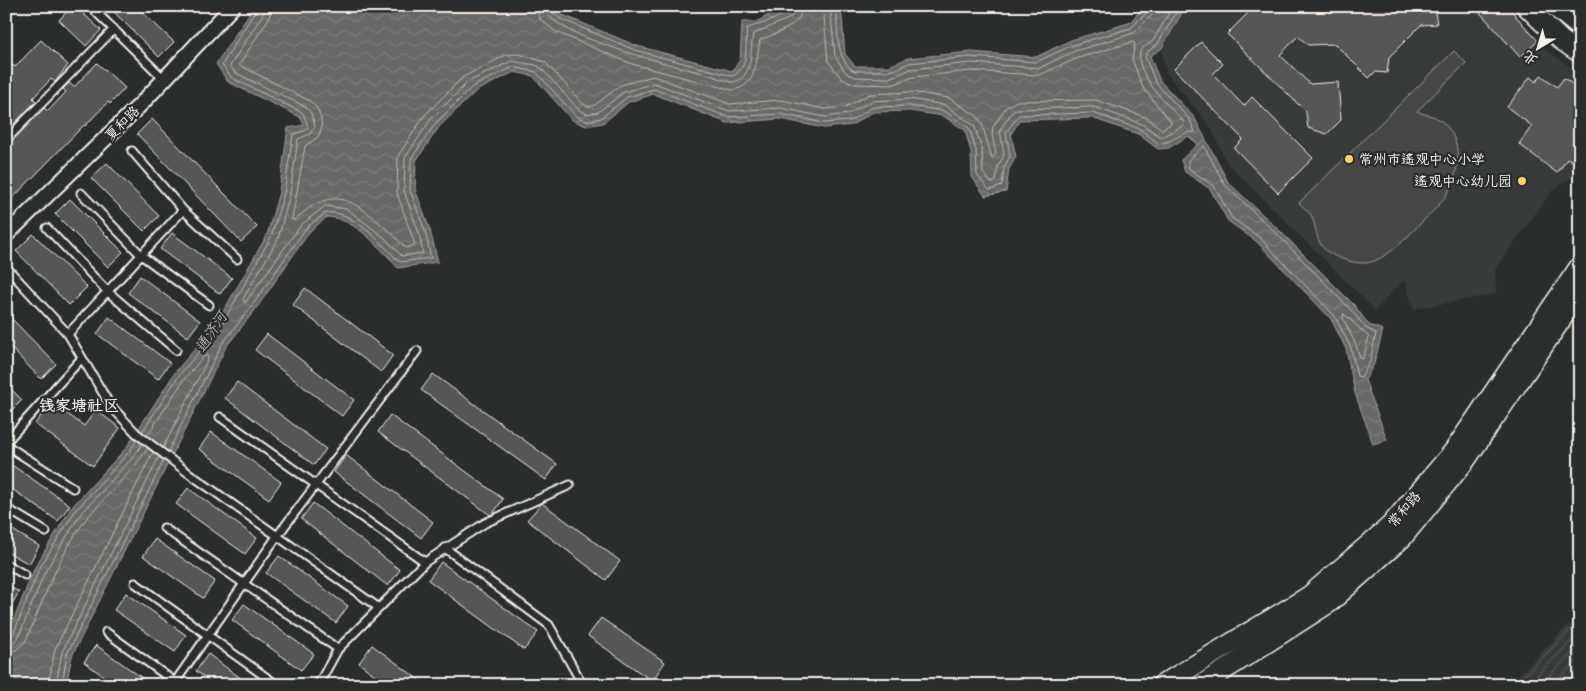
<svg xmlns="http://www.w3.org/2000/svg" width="1586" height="691" font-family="'Balsamiq Sans','LXGW WenKai TC',sans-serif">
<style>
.built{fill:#373a3a}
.industrial{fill:url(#industrial-furrows)}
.park{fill:#444645;stroke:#9c9c96}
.water{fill:url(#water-waves);stroke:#9f9f9a}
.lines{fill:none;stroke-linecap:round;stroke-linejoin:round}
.shore{stroke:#bcbab4;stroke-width:1}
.building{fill:#555756;stroke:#f4f1e8}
.lane-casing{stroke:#f4f1e8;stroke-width:11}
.street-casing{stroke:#f4f1e8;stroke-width:18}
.secondary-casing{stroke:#f4f1e8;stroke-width:22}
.lane{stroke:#2a2d2e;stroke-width:7}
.street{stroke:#2a2d2e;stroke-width:14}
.secondary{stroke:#2a2d2e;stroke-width:19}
.poi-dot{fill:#ffd166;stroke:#2a2d2e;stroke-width:2}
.labels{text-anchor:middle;stroke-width:4.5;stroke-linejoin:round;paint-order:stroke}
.street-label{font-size:14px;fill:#f4f1e8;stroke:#2a2d2e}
.poi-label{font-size:14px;fill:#f4f1e8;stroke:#2a2d2e;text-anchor:start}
.water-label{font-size:15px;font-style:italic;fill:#b5b3ae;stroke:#2a2d2e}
.quarter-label{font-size:16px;font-weight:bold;fill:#f4f1e8;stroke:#2a2d2e}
</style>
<defs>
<pattern id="industrial-furrows" width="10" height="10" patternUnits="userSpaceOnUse" patternTransform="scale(1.25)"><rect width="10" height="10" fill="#373a3a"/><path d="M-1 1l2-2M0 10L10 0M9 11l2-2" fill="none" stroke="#555756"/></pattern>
<pattern id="water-waves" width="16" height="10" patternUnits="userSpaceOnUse" patternTransform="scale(1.25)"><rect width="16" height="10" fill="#676866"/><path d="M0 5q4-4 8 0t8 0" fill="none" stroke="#7d7e7c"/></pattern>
</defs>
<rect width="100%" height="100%" fill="#2a2d2e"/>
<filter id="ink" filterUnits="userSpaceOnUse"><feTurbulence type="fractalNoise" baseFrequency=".02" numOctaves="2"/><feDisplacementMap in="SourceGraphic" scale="10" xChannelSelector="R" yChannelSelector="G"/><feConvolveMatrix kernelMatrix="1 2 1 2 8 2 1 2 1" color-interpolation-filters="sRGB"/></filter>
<g filter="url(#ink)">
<!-- built -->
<path class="built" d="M1186 6H1506L1544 48 1580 74V171L1552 191 1495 269 1496 294 1414 309 1404 280 1375 310 1227 163 1210 126 1167 74 1161 49Z"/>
<!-- industrial -->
<path class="industrial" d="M1580 613V685H1509Z"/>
<!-- park -->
<path class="park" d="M1454 51 1466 63 1417 111C1422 114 1429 115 1435 117 1460 130 1462 161 1452 184 1446 200 1430 214 1418 226 1405 239 1392 254 1374 261 1362 266 1345 261 1333 255 1315 246 1318 232 1312 217 1310 212 1303 207 1299 203Z"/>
<!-- water -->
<path class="water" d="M254 6H553L563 15 637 46 732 71 740 60 742 22H756L785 6H841L845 54 855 66H889L908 58 971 52 1036 57 1071 40 1129 23 1145 6H1186L1161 49 1150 56 1160 81 1194 117 1228 182 1279 230 1354 305 1369 325 1383 330 1374 364 1365 380 1387 440 1373 444 1355 393 1346 349 1331 319 1256 241 1228 221 1210 189 1185 172 1181 160 1198 144 1188 136 1169 148 1158 149 1138 134 1092 118 1020 120 1011 134 1016 157 1009 169 1006 192 985 196 972 177 971 152 965 130 943 116 910 111 873 112 852 125 824 128 780 119 727 123 654 94 629 102 603 123 586 126 572 120 533 76 514 72 476 91 439 127 416 161 415 189 430 230 438 262 398 268C380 248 355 218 327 217L310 231 258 306 226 347 72 656 66 685H6V639L35 567 71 508 126 448 176 371 216 324 267 235 279 192 288 128 304 125 300 117 228 82 216 64Z"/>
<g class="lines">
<!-- shore -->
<path class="shore" d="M264 6 263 14 230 66 236 73 306 107 311 113 315 126 310 134 298 139 290 194 278 239 243 299 245 303 301 225 325 206 347 209 385 238 402 256 423 253 419 233 404 191 405 158 431 119 468 82 511 61 536 65 542 69 579 110 587 114 598 112 624 92 654 83 729 111 781 108 825 117 848 114 872 101 910 99 944 105 974 125 982 149 983 173 991 183 996 181 998 166 1004 155 1000 130 1012 112 1018 109 1094 107 1142 124 1161 137 1183 126 1184 122C1170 107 1131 72 1141 49L1153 41 1173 6
M272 6 269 18 239 65 310 101C321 110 325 125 318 137L305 146 292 219 295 220C334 182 355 201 390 232 396 237 400 243 406 248L415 245 397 193 398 156 424 116 463 77 506 55 519 54 545 62 583 104 588 107 595 105 621 85 653 76 730 104 781 100 825 109 845 107 870 94 912 92 949 98 977 116 982 124 992 158 996 154 992 135 993 127 1006 107 1017 101 1096 100 1145 117 1162 129 1172 123 1143 88 1132 59 1135 44 1133 42 1078 58 1039 75 971 71 913 77 892 85 854 84 842 79 828 61 823 6
M536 6 540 19 556 32 632 64 732 90C758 87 756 59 760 40 776 33 802 27 802 6
M544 6C546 37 682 67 710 75 717 77 724 81 732 82 754 79 750 50 753 34L790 18 794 13 795 6
M550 6 552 12 561 19 635 50 732 76C750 70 745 43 747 28 757 25 787 18 789 6
M830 6 835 56 846 73 855 77 889 78 911 69 971 63 1039 68 1075 51 1134 33 1152 15 1154 6
M837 6C837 25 835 62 855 71H890L909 63 971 57 1036 62 1073 45 1131 28 1147 12 1148 6
M1204 146 1225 185 1276 233 1350 309 1366 328 1376 333 1370 362 1361 377 1357 376 1351 348 1334 315 1259 237 1232 218 1214 186 1189 169 1188 161Z
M1344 314 1369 337 1363 359 1360 358 1356 345 1343 318Z
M142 432 180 374 221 326 271 237 284 193 293 134 305 131 308 127 303 113 232 78 222 65 258 6
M147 436 185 378 204 356H207L208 359 163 448
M168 452 222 344 254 303 306 228 324 214C349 205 383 246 400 262L431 258 425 231 410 190 411 159 435 124 472 87 513 67 536 72 575 115 586 121 601 118 627 97 654 89 728 117 780 114 824 123 850 121 873 107 910 106 944 111 969 128 976 150 977 175 989 190 1002 186 1004 168 1010 156 1006 132 1019 115 1093 113 1140 129 1159 144C1173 142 1182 131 1195 132L1190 120 1156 83 1145 57 1147 52 1157 45 1180 6
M6 638 13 635 39 569 75 511 130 451 137 440
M6 644 13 643 18 638 45 572 80 515 135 455 142 444
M6 652 16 650 25 642C44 600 58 555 87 518 107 494 131 474 148 448
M48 685 55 649 153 452
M56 685 62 652 159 457
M62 685 67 654 164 460"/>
</g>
<!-- building -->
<path class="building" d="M72 6H75L101 30 86 46 59 20Z
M108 6H136L174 42 159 57Z
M1243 6H1274L1280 11H1346L1350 6H1416L1423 13 1435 12 1437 24 1421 25 1389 57 1387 73 1375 72 1369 78 1335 44 1308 45 1298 36 1280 55 1310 84 1338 82 1341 120 1327 134 1308 128 1306 112 1227 34 1249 12Z
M1474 6H1507L1538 41 1520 57Z
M41 40 68 65 55 82 51 79 33 98 36 101 6 132V72L13 65 15 67Z
M1201 42 1223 64 1213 74 1244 106 1252 97 1313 158 1278 193 1234 148 1243 139 1174 69Z
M97 63 125 88 110 104 108 102 85 126 84 125 6 205V145L44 108 48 111 66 92 63 89 69 83 74 87Z
M1541 75 1557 87 1564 78 1580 90V151L1572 161 1568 158 1557 173 1519 144 1532 126 1507 107 1530 77 1536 82Z
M152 119 257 227 241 242 137 134Z
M107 163 159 216 144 231 91 178Z
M70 199 123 252 108 267 55 214Z
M172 233 232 278 220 294 160 249Z
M33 234 87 287 69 305 16 251Z
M140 276 200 321 188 337 128 293Z
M305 288 393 355 381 372 293 305Z
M6 313 56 364 41 379 6 343Z
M109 317 170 363 158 379 97 334Z
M267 334 354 400 342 416 255 350Z
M433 374 557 464 546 480 421 390Z
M237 382 326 449 314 465 225 398Z
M6 384 22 400 6 416Z
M51 402 84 426 96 410 120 428 93 466 35 424Z
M390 415 503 499 493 514 490 515 378 432Z
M211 432 281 482 269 499 199 449Z
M346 455 433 522 421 538 334 472Z
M6 461 70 505 58 521 6 485Z
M188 488 257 538 245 554 176 504Z
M313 503 400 570 388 586 301 519Z
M542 503 620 561 606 580 527 520Z
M6 526 39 546 29 564 6 551Z
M155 539 215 581 203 598 143 556Z
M279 556 348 606 336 623 266 573Z
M441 562 538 632 524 650 428 580Z
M6 585 19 592 6 614Z
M126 593 186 635 175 652 114 610Z
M244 604 314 654 301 670 232 620Z
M601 618 665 662 652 681 588 636Z
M96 645 152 685H116L84 662Z
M372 645 426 685H388L359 663Z
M208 654 250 685H215L196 671Z"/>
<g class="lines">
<defs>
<path id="lane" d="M90 6 164 79
M6 140 113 30
M132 151 183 210 237 259
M81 193 141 255 209 305
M47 228 107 291 176 350
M6 267 68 334 110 405 136 433 187 472 379 608
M68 334 183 210
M220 417 425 562
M6 442 82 358
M6 445 73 488
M6 508 46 532
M164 528 338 649
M445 548 549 625 579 678V685
M6 564 25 575
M135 583 277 685
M106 632 179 685
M173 685 278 535 417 351
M318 685 338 649 425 562 485 523 570 485"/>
<path id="street" d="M6 235 142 103 233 6"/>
<path id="secondary" d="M1526 6 1561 40 1580 53
M1554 6 1580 27
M1162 685 1309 596 1390 526 1453 452 1580 266
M1201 685 1329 603 1402 538 1465 461 1580 292"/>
</defs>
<!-- lane casing -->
<use href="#lane" class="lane-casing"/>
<!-- street casing -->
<use href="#street" class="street-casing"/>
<!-- secondary casing -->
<use href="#secondary" class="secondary-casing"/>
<!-- lane -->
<use href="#lane" class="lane"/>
<!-- street -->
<use href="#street" class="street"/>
<!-- secondary -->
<use href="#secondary" class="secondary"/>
</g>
</g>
<!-- markers -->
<g class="poi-dot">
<circle cx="1349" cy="159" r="5"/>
<circle cx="1522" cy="181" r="5"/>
</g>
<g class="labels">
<!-- street labels -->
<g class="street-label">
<text transform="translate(122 123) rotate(-45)" y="5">夏和路</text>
<text transform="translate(1404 509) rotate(-49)" y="5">常和路</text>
</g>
<!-- poi labels -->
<g class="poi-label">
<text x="1359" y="164">常州市遥观中心小学</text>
<text x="1512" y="186" text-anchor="end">遥观中心幼儿园</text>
</g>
<!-- water labels -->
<g class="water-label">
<text transform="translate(211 332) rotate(-57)" y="5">通济河</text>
</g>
<!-- quarter labels -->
<g class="quarter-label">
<text x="79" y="411">钱家塘社区</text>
</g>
</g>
<!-- margin -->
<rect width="1586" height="691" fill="none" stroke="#2a2d2e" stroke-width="25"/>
<rect x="12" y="12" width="1561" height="666" fill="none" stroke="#f4f1e8" stroke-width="2" filter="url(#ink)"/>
<!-- north arrow -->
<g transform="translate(1538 48) rotate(218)" stroke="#2a2d2e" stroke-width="4" paint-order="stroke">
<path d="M0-4L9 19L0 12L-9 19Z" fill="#f4f1e8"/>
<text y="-8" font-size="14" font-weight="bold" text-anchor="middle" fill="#f4f1e8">北</text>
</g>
</svg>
